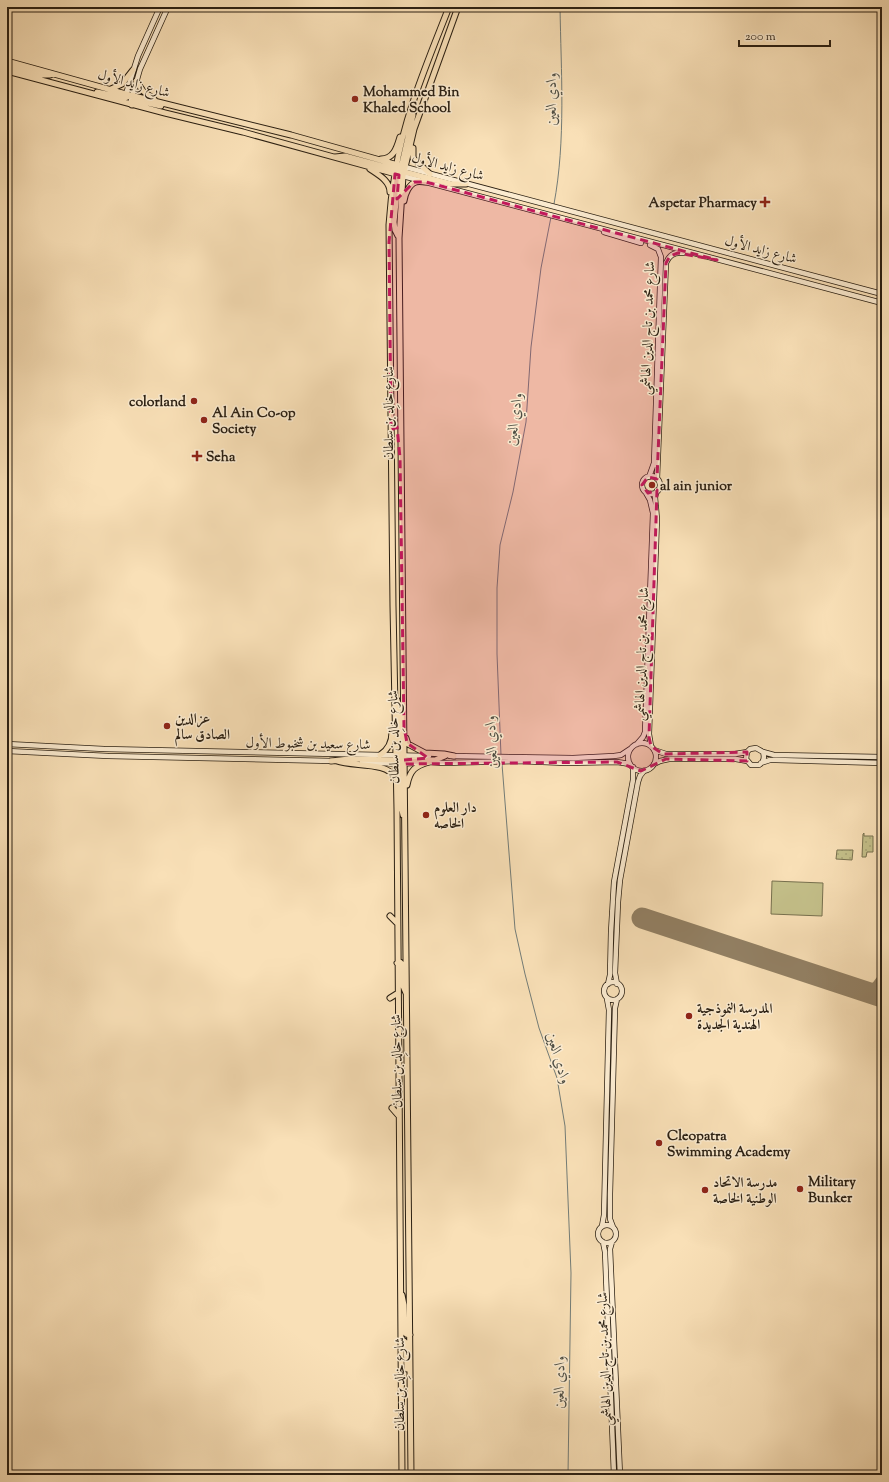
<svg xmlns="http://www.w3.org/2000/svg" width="889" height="1482" font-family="'Sorts Mill Goudy',Amiri,serif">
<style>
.grass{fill:#c4c08a;stroke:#77704e}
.park{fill:url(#park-dots);stroke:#77704e}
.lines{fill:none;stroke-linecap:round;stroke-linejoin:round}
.stream{stroke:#737c77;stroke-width:1}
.taxiway{stroke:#928064;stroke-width:8}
.runway{stroke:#928064;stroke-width:21}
.secondary-casing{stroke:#2a1f12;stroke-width:6}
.primary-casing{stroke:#2a1f12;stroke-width:7}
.secondary{stroke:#fbebd0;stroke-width:4.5}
.primary{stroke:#f9e0b7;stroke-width:5}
.marked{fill:#c2185b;fill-opacity:0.2;stroke:#c2185b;stroke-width:3;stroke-dasharray:8 5;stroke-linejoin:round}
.poi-dot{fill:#8f2418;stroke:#fbebd0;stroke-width:1.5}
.labels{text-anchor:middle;stroke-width:3;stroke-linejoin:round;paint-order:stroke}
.street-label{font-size:14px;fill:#2a1f12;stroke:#fbebd0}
.poi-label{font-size:14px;font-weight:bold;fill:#2a1f12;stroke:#fbebd0;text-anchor:start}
.water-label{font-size:15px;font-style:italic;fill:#4e4e44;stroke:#fbebd0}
</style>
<defs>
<pattern id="park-dots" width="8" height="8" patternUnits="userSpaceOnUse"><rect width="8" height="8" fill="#c4c08a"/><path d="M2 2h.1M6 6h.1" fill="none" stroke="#a9a576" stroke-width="1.8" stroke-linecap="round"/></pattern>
</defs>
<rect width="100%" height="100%" fill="#f9e0b7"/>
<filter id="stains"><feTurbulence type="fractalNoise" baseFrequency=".005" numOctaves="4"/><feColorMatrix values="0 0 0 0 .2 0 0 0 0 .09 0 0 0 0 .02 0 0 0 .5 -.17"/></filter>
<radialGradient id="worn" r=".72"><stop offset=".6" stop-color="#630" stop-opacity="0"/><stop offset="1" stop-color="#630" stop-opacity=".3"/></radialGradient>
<!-- grass -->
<path class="grass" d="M772 881 823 883 822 916 771 914Z"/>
<!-- park -->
<path class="park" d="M864 833V836H873V852H867L866 857H862L863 834Z
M837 850H853L852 860 836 859Z"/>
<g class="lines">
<!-- stream -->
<path class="stream" d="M554 204C566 140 561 72 560 7
M501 755 497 654V588L500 545 513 492 526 422 531 347 541 268 551 217
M502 764 515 929 525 974 539 1028 557 1078 565 1126 571 1273 568 1475"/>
<!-- taxiway -->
<path class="taxiway" d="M861 990C870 990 875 988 879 981L880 990 882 993"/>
<!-- runway -->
<path class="runway" d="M642 918 882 997"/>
<defs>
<path id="secondary" d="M125 97 138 56 160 7
M130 104 140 69 168 7
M405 167 882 294
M403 176 882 303
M604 232 641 243
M642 485a9 9 0 1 1 18 0a9 9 0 1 1-18 0Z
M649 477 654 463 661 257 658 249 650 245
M657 479 666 263C669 255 675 252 683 253
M628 757a14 14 0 1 1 28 0a14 14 0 1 1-28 0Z
M7 744 104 749 241 752 429 756
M637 744 643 737 645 732 653 513 650 500 646 493
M651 746 649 734 657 519 655 497 657 490
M654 750 666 754H735L747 752 750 749 756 748 763 752C765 758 764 762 759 765H751L746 759 747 752
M7 751 108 756 333 761
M763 752 774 755 882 757
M450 756 573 758 614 756 621 755 630 749
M362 762 400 764 429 762 443 763 518 761 566 763 617 762 630 764
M761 763 770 760H776L882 763
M654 764 660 761 669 759H736L747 761
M604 991a9 9 0 1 1 18 0a9 9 0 1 1-18 0Z
M608 984 610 975 611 932 614 882 633 780V767
M617 984 615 973 618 902 620 880 638 782 640 776 644 771
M598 1234a9 9 0 1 1 18 0a9 9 0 1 1-18 0Z
M602 1226 604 1215 609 1010 607 999
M613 1227 610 1219V1194L615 1008 617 999
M603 1242 605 1252 614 1475
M612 1242 610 1249 620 1475"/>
<path id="primary" d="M7 61 126 94 291 135 405 167
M7 66 38 75H50
M7 71 165 113 243 132 403 176
M136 81 143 91 154 99
M111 89 122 84 133 70
M97 92 125 98 133 95
M132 105V101L134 100 161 106
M413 148V158L430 174
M335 157 345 156 397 170
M381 159C394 159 397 147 400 137
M396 165 399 173 394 222 395 230 398 236
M401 168 413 115
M370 169C379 175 390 181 390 192
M401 171 451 184H466
M404 201C405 194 409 184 416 182 419 181 423 182 426 182
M397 700 399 707 400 755 401 761
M406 738 408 744 425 753 444 754 454 756
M380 755C388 750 392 741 392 732
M399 759 401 805 403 815
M401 760H435L445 756
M331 761 349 759 400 760 404 755
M337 761C352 767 388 761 395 778
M407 785C410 770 415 766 429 762
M390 916 397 923
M397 963 400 962 402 964 403 986 406 993
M390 998 398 993
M392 1108 399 1116
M402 1295 404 1305 405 1332 406 1334 410 1335
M401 1341H404L406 1343 407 1369
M402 1475 397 809 393 606 389 225C390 208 392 191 395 174 404 116 428 61 449 7
M411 1475 399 238 403 176 414 129 458 7"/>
</defs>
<!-- secondary casing -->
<use href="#secondary" class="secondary-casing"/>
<!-- primary casing -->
<use href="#primary" class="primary-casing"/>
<!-- secondary -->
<use href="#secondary" class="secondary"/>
<!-- primary -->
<use href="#primary" class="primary"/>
</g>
<!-- marked area -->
<path class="marked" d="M395 174 399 175 397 199 414 182H426L717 260 678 253 670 256 666 263 657 479 648 477 642 485 648 493 657 490 649 737 651 746 663 754 747 752V761L666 759 641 771 617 762 405 764 404 760 428 758 407 743 404 727 400 458 397 427 391 430 389 242Z"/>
<!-- markers -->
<g class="poi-dot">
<circle cx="355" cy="99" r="4"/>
<path d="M763 196h4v4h4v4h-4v4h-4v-4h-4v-4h4z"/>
<circle cx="194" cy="401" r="4"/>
<circle cx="204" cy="420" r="4"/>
<path d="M195 450h4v4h4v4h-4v4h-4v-4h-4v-4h4z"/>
<circle cx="652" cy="485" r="4"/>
<circle cx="167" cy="726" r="4"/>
<circle cx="426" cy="815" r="4"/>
<circle cx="689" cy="1016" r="4"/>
<circle cx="659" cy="1143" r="4"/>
<circle cx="800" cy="1189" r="4"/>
<circle cx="705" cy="1190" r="4"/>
</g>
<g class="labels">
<!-- street labels -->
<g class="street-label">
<text transform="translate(134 83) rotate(15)" y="5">شارع زايد الأول</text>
<text transform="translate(448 166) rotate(15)" y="5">شارع زايد الأول</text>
<text transform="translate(761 249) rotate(15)" y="5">شارع زايد الأول</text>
<text transform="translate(647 328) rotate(-88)" y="5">شارع محمد بن تاج الدين الهاشمي</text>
<text transform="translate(388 413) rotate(-90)" y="5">شارع خالِد بن سلطان</text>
<text transform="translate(641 654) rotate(-88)" y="5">شارع محمد بن تاج الدين الهاشمي</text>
<text transform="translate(393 737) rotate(-91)" y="5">شارع خالِد بن سلطان</text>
<text transform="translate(308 743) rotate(1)" y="5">شارع سعيد بن شخبوط الأول</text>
<text transform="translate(396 1061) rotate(-91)" y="5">شارع خالِد بن سلطان</text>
<text transform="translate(604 1359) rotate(-92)" y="5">شارع محمد بن تاج الدين الهاشمي</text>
<text transform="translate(399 1384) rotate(-90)" y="5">شارع خالِد بن سلطان</text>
</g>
<!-- poi labels -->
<g class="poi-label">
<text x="363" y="96">Mohammed Bin<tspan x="363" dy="16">Khaled School</tspan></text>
<text x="757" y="207" text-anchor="end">Aspetar Pharmacy</text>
<text x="186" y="406" text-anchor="end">colorland</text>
<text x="212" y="417">Al Ain Co-op<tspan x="212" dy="16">Society</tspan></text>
<text x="206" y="461">Seha</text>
<text x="660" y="490">al ain junior</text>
<text x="175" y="723">عزالدين<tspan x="175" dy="16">الصادق سالم</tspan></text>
<text x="434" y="812">دار العلوم<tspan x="434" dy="16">الخاصه</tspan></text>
<text x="697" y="1013">المدرسة النموذجية<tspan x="697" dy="16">الهندية الجديدة</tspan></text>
<text x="667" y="1140">Cleopatra<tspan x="667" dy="16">Swimming Academy</tspan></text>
<text x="808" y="1186">Military<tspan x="808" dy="16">Bunker</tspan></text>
<text x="713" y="1187">مدرسة الاتحاد<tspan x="713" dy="16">الوطنية الخاصة</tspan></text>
</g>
<!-- water labels -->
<g class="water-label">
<text transform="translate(551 99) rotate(-90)" y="5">وادي العين</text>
<text transform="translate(514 419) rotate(-83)" y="5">وادي العين</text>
<text transform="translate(491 742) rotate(-93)" y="5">وادي العين</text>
<text transform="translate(559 1058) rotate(73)" y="5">وادي العين</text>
<text transform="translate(559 1382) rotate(-89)" y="5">وادي العين</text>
</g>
</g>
<!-- margin -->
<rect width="889" height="1482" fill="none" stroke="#f9e0b7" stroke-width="24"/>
<rect x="8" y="8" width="873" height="1466" fill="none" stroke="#2a1f12" stroke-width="2"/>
<rect x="12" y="12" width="865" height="1458" fill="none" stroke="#2a1f12"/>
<!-- scale -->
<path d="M739 40v6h91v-6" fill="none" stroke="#2a1f12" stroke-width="2"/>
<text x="745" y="40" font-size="12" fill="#2a1f12" stroke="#fbebd0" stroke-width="3" paint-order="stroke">200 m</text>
<rect width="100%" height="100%" filter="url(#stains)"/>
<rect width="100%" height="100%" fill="url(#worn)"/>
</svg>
